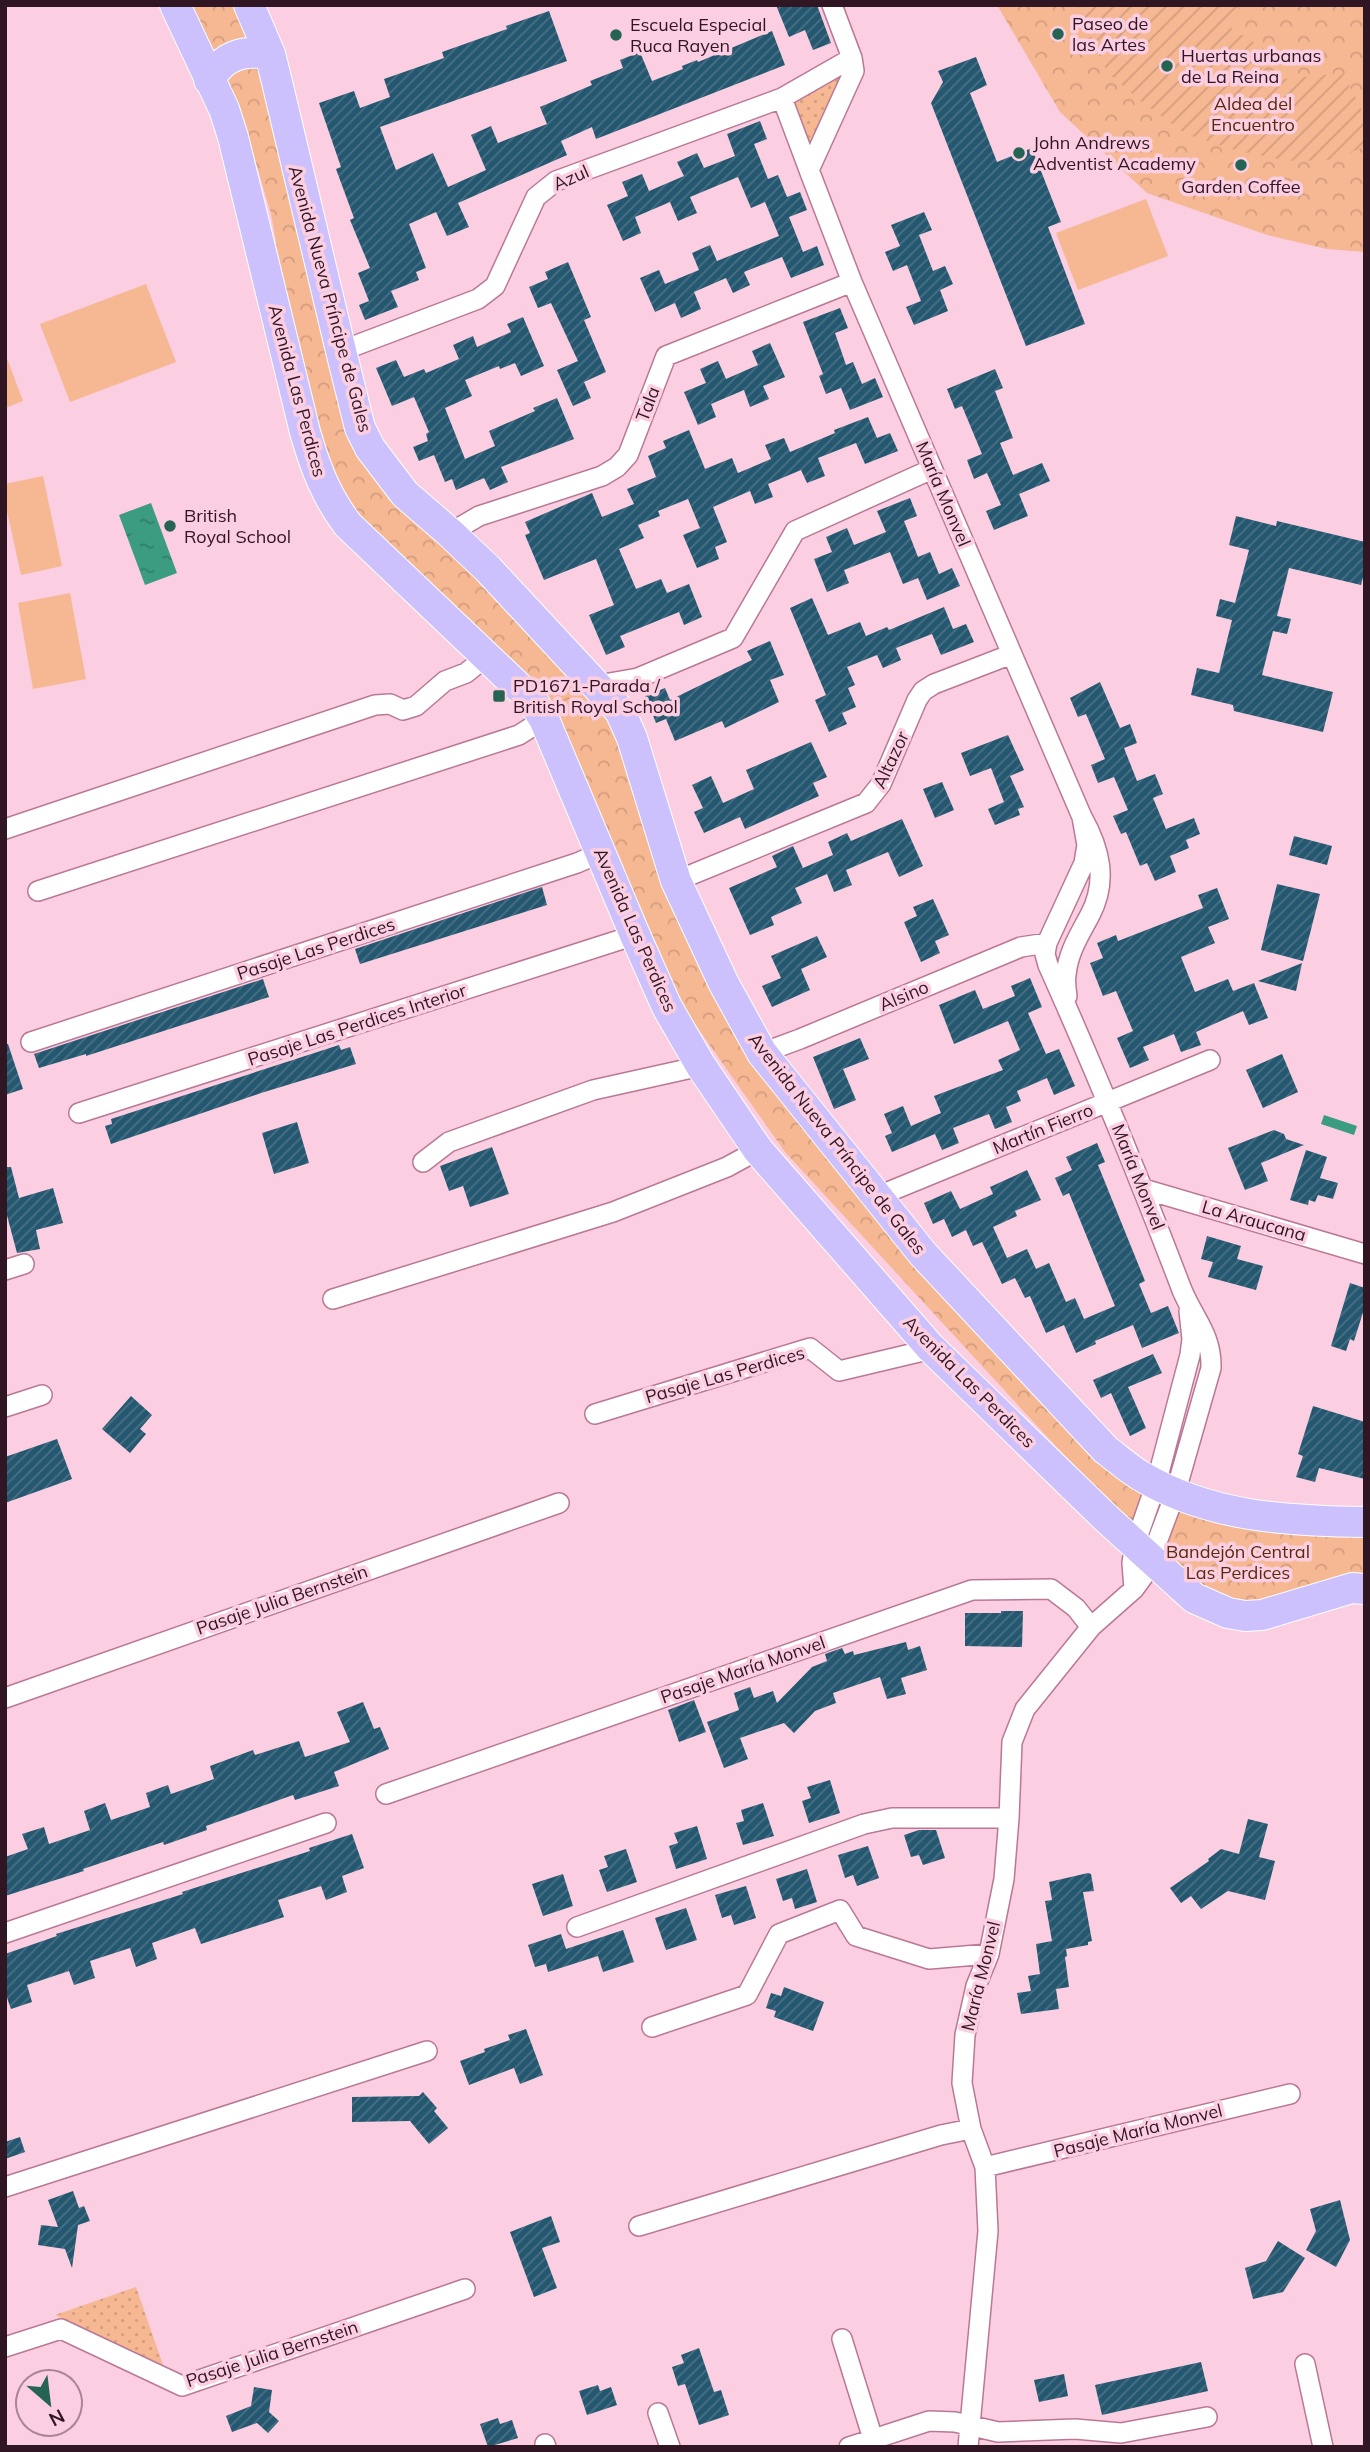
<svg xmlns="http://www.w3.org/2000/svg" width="1370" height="2452" font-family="Mulish,sans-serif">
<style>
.grass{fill:url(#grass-dots)}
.forest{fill:url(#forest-crowns)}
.garden{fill:url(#garden-furrows)}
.pitch{fill:#f6b793}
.water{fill:url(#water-ripples)}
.building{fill:url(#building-hatch)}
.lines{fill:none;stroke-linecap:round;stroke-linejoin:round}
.street-casing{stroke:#ba7896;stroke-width:22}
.primary-casing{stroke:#fff;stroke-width:32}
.street{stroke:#fff;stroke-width:19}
.primary{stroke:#ccc1fd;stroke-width:30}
.poi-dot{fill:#256452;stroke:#fbcfe1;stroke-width:2.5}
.labels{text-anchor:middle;stroke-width:7;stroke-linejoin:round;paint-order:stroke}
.poi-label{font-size:18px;fill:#301623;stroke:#fbcfe1;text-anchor:start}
.park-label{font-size:18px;fill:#582b0c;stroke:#fbcfe1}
.street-label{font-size:18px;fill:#301623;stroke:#fbcfe1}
</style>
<defs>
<pattern id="grass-dots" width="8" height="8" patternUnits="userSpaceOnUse" patternTransform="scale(1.75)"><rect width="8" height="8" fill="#f6b793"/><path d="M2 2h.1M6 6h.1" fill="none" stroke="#d39d7e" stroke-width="1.8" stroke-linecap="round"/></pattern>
<pattern id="forest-crowns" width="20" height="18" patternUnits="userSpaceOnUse" patternTransform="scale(1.75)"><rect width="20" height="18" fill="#f6b793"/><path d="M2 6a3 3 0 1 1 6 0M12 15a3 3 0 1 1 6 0" fill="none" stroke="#d39d7e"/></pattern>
<pattern id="garden-furrows" width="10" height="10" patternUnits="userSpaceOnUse" patternTransform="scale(1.75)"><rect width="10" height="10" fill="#f6b793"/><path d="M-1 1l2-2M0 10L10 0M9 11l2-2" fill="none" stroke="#d39d7e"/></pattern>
<pattern id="water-ripples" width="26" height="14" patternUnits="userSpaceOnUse" patternTransform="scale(1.75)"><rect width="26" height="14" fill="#3b9c80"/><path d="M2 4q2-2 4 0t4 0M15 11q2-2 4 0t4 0" fill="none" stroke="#327e68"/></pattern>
<pattern id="building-hatch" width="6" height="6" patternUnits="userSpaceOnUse" patternTransform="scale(1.75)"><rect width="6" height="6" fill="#245870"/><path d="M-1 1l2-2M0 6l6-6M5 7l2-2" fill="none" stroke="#4b7083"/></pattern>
</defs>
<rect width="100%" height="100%" fill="#fbcfe1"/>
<!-- grass -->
<path class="grass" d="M848 65 810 156 790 102Z
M136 2287 163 2365 55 2315Z"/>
<!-- forest -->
<path class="forest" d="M191 5H234L252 42 362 448 613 717 742 1038 1136 1481 1365 1525V1583L1229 1608 1122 1518 785 1152 685 1010 647 934 576 772 362 521 334 481 297 361 271 214 248 136Z
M997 5H1365V252L1327 249 1267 235 1147 193 1060 112Z"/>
<!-- garden -->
<path class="garden" d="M1077 5H1236L1240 10 1231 28 1266 50 1261 70 1285 79 1343 73 1365 117V147L1328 160 1287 161 1231 149 1183 132 1139 100 1107 72Z"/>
<!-- pitch -->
<path class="pitch" d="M1146 199 1168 256 1078 290 1056 233Z
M146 284 176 362 70 402 40 324Z
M5 353 23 401 5 408Z
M43 476 62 566 21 575 5 502V484Z
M70 593 86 679 33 689 18 603Z"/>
<!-- water -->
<path class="water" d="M151 503 177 573 145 585 119 515Z
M1324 1115 1357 1126 1354 1135 1321 1124Z"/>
<!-- building -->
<path class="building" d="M776 5H817L831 43 813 50 805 30 789 37Z
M549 11 567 61 380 127 396 170 433 153 448 187 486 170 471 135 491 126 498 143 547 124 540 107 592 85 590 81 623 68 620 60 640 52 652 81 683 69 682 66 697 60 698 62 772 31 785 65 596 139 592 127 561 141 567 155 458 203 469 227 447 236 436 212 409 224 426 268 416 272 419 280 391 291 398 307 365 320 359 305 369 301 358 273 370 268 350 220 354 218 336 169 341 167 319 103 354 91 360 108 390 97 384 79 444 58 442 52 507 29 506 26Z
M976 57 987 85 970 93 997 162 1032 148 1061 222 1048 227 1085 324 1026 346 931 103 943 82 938 71Z
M760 121 767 139 754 144 768 179 778 175 787 197 800 192 807 210 789 217 803 252 817 246 824 265 791 278 782 257 744 272 750 285 733 293 726 278 694 292 701 309 681 318 675 303 655 312 640 278 659 270 665 284 699 270 692 253 710 245 717 261 779 236 765 202 751 208 738 177 690 197 697 213 678 221 670 202 635 217 641 233 623 241 607 205 628 196 622 182 642 174 649 191 684 176 677 162 697 153 704 168 735 156 727 134Z
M924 212 932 230 919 235 933 271 945 266 953 284 940 290 948 311 914 325 906 307 921 301 907 265 893 271 885 252 900 246 891 225Z
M568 262 591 317 584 320 606 372 584 382 591 398 573 406 557 370 578 361 551 303 538 308 529 287 548 279 545 272Z
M840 308 848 328 835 333 846 365 853 362 862 384 875 378 883 397 850 410 841 388 826 394 819 376 823 374 803 322Z
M523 317 544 366 521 376 515 363 500 369 499 366 465 380 472 396 445 408 465 459 495 446 489 431 535 411 533 408 557 398 574 439 501 467 508 482 490 490 484 478 456 490 452 479 445 482 434 455 419 461 413 447 428 441 426 434 429 432 414 397 392 406 376 368 396 360 404 377 424 369 426 373 459 359 453 345 473 336 477 347 511 332 507 324Z
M770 343 785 377 763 386 769 399 750 407 744 390 711 404 716 417 698 425 684 392 706 383 700 369 718 361 726 379 758 365 752 351Z
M995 369 1003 388 995 391 1013 438 1000 443 1013 475 1042 463 1050 481 1019 494 1028 516 994 530 986 511 1001 505 987 473 974 479 967 460 982 454 962 406 955 409 947 389Z
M868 417 877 438 890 433 898 451 865 464 856 443 818 458 825 476 807 483 801 470 768 484 773 497 755 504 750 491 713 507 727 542 715 547 719 559 697 568 683 535 700 528 688 499 658 511 660 516 638 525 644 538 619 549 636 589 661 579 667 593 689 584 702 617 684 625 679 612 620 636 625 647 606 655 589 615 614 605 596 559 544 580 525 535 530 533 525 522 592 493 602 517 634 504 627 489 656 477 648 456 666 448 663 441 689 430 705 469 732 458 738 473 771 459 765 445 784 438 790 452 835 433 834 430Z
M910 498 917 516 904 521 918 557 930 552 939 574 952 568 960 586 927 600 918 578 903 584 890 552 844 570 849 583 827 592 814 559 832 552 826 537 847 528 854 545 886 532 877 511Z
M1236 516 1276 526 1277 521 1365 542V570L1361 585 1289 568 1277 616 1291 619 1287 634 1273 631 1262 675 1333 692 1323 732 1234 711 1233 705 1191 695 1197 668 1219 673 1232 620 1216 616 1220 599 1235 603 1249 550 1229 545Z
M812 598 828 635 860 622 866 636 887 627 889 630 944 607 953 629 966 624 974 642 941 655 932 634 896 648 901 660 883 668 877 655 847 667 855 685 848 688 856 707 842 713 847 724 829 732 815 700 826 695 790 608Z
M770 641 784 675 770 680 779 702 725 728 722 721 675 741 666 719 656 723 645 696 665 688 670 700 752 660 747 651Z
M1100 682 1120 728 1130 724 1137 743 1124 748 1137 781 1155 774 1163 794 1153 798 1166 829 1194 818 1200 834 1186 840 1189 848 1170 856 1176 872 1155 881 1147 863 1140 866 1126 832 1121 834 1113 816 1128 810 1114 777 1098 783 1091 765 1105 759 1086 714 1078 717 1070 698Z
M1008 735 1024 770 1010 776 1024 807 1018 809 1020 815 995 825 988 809 1004 802 991 768 970 776 961 753Z
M811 742 827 777 813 783 819 796 745 829 740 817 704 833 694 812 703 808 692 785 711 776 723 803 754 789 746 770Z
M942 782 954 810 935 818 923 789Z
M902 819 923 866 899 877 888 852 846 870 852 885 834 892 827 874 795 888 802 903 771 917 774 925 750 935 729 888 777 867 772 856 793 846 803 868 833 855 828 842 847 833 851 841Z
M1294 836 1332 846 1327 865 1289 855Z
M1277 884 1320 894 1303 961 1261 950Z
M542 887 547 905 360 964 355 949Z
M1217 888 1229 919 1208 927 1215 943 1181 957 1195 992 1228 979 1233 991 1254 983 1268 1018 1249 1025 1243 1011 1196 1032 1201 1045 1181 1052 1174 1034 1143 1047 1149 1060 1130 1068 1117 1038 1133 1031 1116 991 1103 996 1090 963 1103 958 1097 943 1116 935 1118 941 1203 908 1198 895Z
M933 899 949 935 935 941 940 953 921 962 904 922 917 916 913 907Z
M817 936 827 957 801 969 810 990 772 1007 762 986 781 978 771 956Z
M1302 963 1296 991 1258 981Z
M1030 978 1042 1007 1028 1013 1046 1054 1059 1049 1075 1086 1054 1095 1047 1078 1017 1091 1021 1101 1006 1107 1012 1122 995 1129 989 1114 953 1128 959 1143 942 1150 935 1134 892 1152 885 1136 892 1133 884 1114 903 1106 911 1126 941 1113 934 1096 1003 1070 998 1060 1020 1050 1008 1021 954 1044 939 1005 975 990 983 1009 1015 996 1011 986Z
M263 979 269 997 86 1056V1054L39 1068 34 1054Z
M860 1038 869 1059 843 1069 856 1100 834 1109 813 1057Z
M5 1044H8L23 1089 5 1095Z
M339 1045 341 1050 350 1047 356 1064 261 1093 111 1144 105 1126 112 1124 111 1119Z
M1282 1054 1298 1092 1263 1108 1246 1070Z
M297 1122 309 1163 274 1174 262 1133Z
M1274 1130 1284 1134 1286 1139 1304 1145 1261 1163 1268 1181 1245 1190 1228 1148Z
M1097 1143 1105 1162 1098 1165 1145 1281 1139 1284 1151 1313 1168 1306 1179 1333 1142 1348 1133 1325 1095 1341 1096 1344 1076 1353 1064 1325 1046 1333 1030 1296 1025 1298 1015 1278 1002 1284 982 1242 973 1246 966 1230 952 1237 944 1219 933 1224 924 1203 951 1191 960 1209 993 1194 990 1187 1027 1170 1041 1200 1015 1211 1017 1216 993 1227 1007 1258 1027 1249 1036 1269 1049 1263 1066 1302 1075 1298 1084 1319 1115 1306 1069 1193 1063 1196 1055 1178 1072 1170 1066 1157Z
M492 1147 509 1194 470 1207 463 1186 449 1191 440 1166Z
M1306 1150 1327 1157 1320 1178 1338 1183 1333 1199 1318 1195 1315 1202 1309 1200 1308 1205 1290 1200Z
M5 1167H11L19 1198 53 1188 63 1223 36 1230 40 1249 17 1253 5 1208Z
M1207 1236 1241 1246 1237 1259 1263 1266 1256 1290 1208 1277 1213 1262 1201 1259Z
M1350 1283 1365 1288V1306L1354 1341 1350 1339 1346 1351 1331 1346Z
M1153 1354 1162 1373 1128 1387 1146 1428 1130 1436 1111 1393 1101 1398 1093 1380Z
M131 1396 152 1415 140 1429 146 1434 130 1453 102 1429Z
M1313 1406 1365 1422V1479L1319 1468 1315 1482 1296 1477 1303 1456 1298 1454Z
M57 1439 72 1479 5 1503V1457Z
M1001 1611H1023L1022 1647 965 1646V1613H1001Z
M906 1642 908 1650 920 1646 927 1670 901 1678 906 1694 887 1699 880 1677 833 1693 836 1703 815 1711 794 1733 784 1723 740 1738 748 1759 724 1768 707 1722 739 1710 734 1693 750 1687 754 1698 773 1691 777 1703 812 1667 827 1661 825 1654 842 1648 845 1654 853 1651 854 1655Z
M694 1700 706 1732 679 1742 668 1710Z
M363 1702 374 1729 380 1727 389 1749 334 1772 339 1786 295 1800 293 1795 206 1826 207 1830 164 1845 163 1842 83 1869 84 1871 5 1896V1857L28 1849 22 1834 44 1827 49 1844 90 1830 84 1811 105 1803 111 1820 150 1807 146 1793 168 1785 171 1794 214 1779 210 1766 253 1750 255 1755 299 1741 305 1757 350 1742 337 1712Z
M830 1780 840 1813 809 1823 802 1801 811 1798 807 1787Z
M763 1803 774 1836 743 1845 736 1823 744 1821 741 1810Z
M1248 1819 1268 1824 1259 1857 1275 1861 1265 1900 1228 1891 1201 1909 1191 1896 1181 1903 1170 1888 1209 1861 1208 1859 1221 1849 1239 1854Z
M697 1826 707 1859 676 1869 669 1846 678 1843 674 1833Z
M919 1830H936L945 1858 923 1865 919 1855 911 1857 904 1835Z
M352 1834 364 1868 342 1876 347 1892 326 1900 321 1886 278 1900 284 1917 201 1944 195 1928 152 1943 157 1959 136 1967 130 1948 90 1961 95 1978 74 1985 69 1971 27 1985 32 2002 11 2009 5 1992V1954L57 1936 56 1934 183 1894 182 1892 310 1851 309 1848Z
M868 1846 879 1878 857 1886 853 1875 845 1878 838 1855Z
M626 1849 637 1882 607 1892 599 1870 608 1867 604 1856Z
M807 1869 817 1902 795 1909 792 1898 783 1901 776 1879Z
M1088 1873 1091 1874 1094 1891 1083 1892 1092 1941 1088 1942V1945L1066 1949 1067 1956 1065 1957 1069 1987 1056 1989 1059 2009 1021 2014 1017 1993 1031 1991 1028 1976 1040 1974 1036 1944 1052 1941 1045 1901 1052 1900 1049 1882Z
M563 1874 573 1906 543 1916 532 1884Z
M746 1886 756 1918 734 1925 731 1915 722 1918 715 1895Z
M686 1908 697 1940 666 1950 655 1918Z
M623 1930 634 1962 603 1972 598 1956 548 1972 546 1964 535 1967 528 1945 561 1934 566 1949Z
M784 1987 824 2002 813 2031 774 2017 776 2011 766 2008 771 1993 781 1996Z
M526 2029 543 2075 520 2084 514 2068 469 2085 460 2061 485 2052 484 2049 510 2040 508 2035Z
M423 2092 437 2108 434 2111 448 2128 429 2144 410 2121 352 2122V2097L419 2096Z
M20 2137 25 2152 5 2159V2142Z
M73 2191 79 2208 84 2206 90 2221 78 2225 72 2268 65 2249 38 2245 41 2225 58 2227 48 2200Z
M1340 2200 1350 2240 1336 2267 1306 2250 1316 2231 1310 2209Z
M551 2216 560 2242 542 2248 557 2288 534 2297 510 2232Z
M1278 2241 1305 2258 1283 2292 1253 2299 1245 2268 1266 2261Z
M699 2348 714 2392 721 2390 729 2415 699 2425 685 2384 678 2386 672 2367 684 2363 681 2355Z
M1201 2362 1208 2391 1102 2415 1095 2385Z
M1064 2374 1068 2396 1039 2402 1034 2380Z
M598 2385 600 2391 611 2387 617 2405 587 2415 579 2391Z
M254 2387 272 2390 269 2412 279 2421 268 2433 257 2423 232 2432 226 2416 251 2406Z
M498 2418 500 2424 512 2420 518 2438 488 2447 480 2424Z"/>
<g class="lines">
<defs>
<path id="street" d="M832 5 852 58 854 71 809 170 852 282 1082 817C1100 849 1108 881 1090 915 1080 934 1068 952 1066 975 1065 981 1066 989 1067 996
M782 98 809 170
M341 351 478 299 495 286 536 197 556 181 782 98 852 58
M450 533 479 516 602 476 617 467 628 455 666 356 852 282
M598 685 638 678 733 638 795 531 932 469
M5 829 375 705 390 704 403 710 416 706 445 681 466 673 487 656
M676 881 866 803 881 784 917 700 923 691 934 684 1012 654
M38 891 519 735 544 719
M31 1042 577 863 600 853
M762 1053 800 1039 1021 947 1047 943
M79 1113 635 935
M423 1162 449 1142 593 1090 701 1066
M1144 1189 1365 1254
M876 1197 1210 1060
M5 1270 24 1264
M333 1299 613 1212 727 1167 758 1150
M5 1407 42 1395
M595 1414 810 1348 839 1371 919 1352 930 1347
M1134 1589 1132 1563 1135 1544 1156 1484 1190 1355 1192 1339 1189 1311
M5 1698 559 1503
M386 1794 972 1590 1051 1589 1076 1608 1091 1627
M577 1927 864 1824 892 1818H1009
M5 1933 326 1823
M652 2027 747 1995 779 1934 840 1910 856 1936 929 1959 989 1954
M985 2167 1290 2094
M5 2187 427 2051
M639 2226 941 2135 971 2129
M842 2339 873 2439
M5 2347 61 2329 182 2386 465 2289
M1305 2364 1323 2447
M658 2413 670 2447
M545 2444 546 2447
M849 2447 929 2421 955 2422 998 2432 1075 2429 1121 2433 1207 2417
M968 2447 988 2231 985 2167 971 2129 962 2083 965 2035 976 1986 989 1954 1004 1879 1009 1818 1012 1742 1025 1709 1091 1627 1134 1589 1145 1574 1175 1494 1211 1368C1212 1335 1194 1319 1182 1290 1140 1180 1096 1072 1048 965L1045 954 1047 943 1084 863 1087 845 1082 817"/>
<path id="primary" d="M175 5 224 109 233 137 305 432C315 467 326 496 348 525L532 700 544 719 635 935 667 1007 701 1066 758 1150 930 1347 1107 1519 1194 1598 1228 1613 1245 1616 1262 1615 1352 1588 1365 1589
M249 5 270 54 276 78 341 351 360 428 370 448 405 494 450 533 488 569 620 711 632 738 676 881 724 984 762 1053 923 1254 1106 1450C1118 1459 1129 1469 1141 1476 1209 1517 1287 1521 1365 1522
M209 80C224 55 242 50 270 54"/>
</defs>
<!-- street casing -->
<use href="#street" class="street-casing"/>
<!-- primary casing -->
<use href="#primary" class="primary-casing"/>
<!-- street -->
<use href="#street" class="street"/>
<!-- primary -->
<use href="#primary" class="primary"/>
</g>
<!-- markers -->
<g class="poi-dot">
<circle cx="1058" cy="34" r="7"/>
<circle cx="616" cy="35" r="7"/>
<circle cx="1167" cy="66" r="7"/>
<circle cx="1019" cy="153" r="7"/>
<circle cx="1241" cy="165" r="7"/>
<circle cx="170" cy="526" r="7"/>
<rect x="492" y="689" width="14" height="14" rx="3.5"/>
</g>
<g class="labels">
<!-- poi labels -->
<g class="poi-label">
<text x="1072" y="30">Paseo de<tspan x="1072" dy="21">las Artes</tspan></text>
<text x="630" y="31">Escuela Especial<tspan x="630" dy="21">Ruca Rayen</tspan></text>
<text x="1181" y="62">Huertas urbanas<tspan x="1181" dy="21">de La Reina</tspan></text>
<text x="1033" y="149">John Andrews<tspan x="1033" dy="21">Adventist Academy</tspan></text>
<text x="1241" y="193" text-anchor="middle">Garden Coffee</text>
<text x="184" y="522">British<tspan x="184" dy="21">Royal School</tspan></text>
<text x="513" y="692">PD1671-Parada /<tspan x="513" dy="21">British Royal School</tspan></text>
</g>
<!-- park labels -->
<g class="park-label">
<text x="1253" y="110">Aldea del<tspan x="1253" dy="21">Encuentro</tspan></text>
<text x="1238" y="1558">Bandejón Central<tspan x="1238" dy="21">Las Perdices</tspan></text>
</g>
<!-- street labels -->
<g class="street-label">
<text transform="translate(571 178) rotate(-24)" y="6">Azul</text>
<text transform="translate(330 299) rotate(75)" y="6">Avenida Nueva Príncipe de Gales</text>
<text transform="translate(297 391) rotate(75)" y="6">Avenida Las Perdices</text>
<text transform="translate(648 404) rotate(-69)" y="6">Tala</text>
<text transform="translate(943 494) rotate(67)" y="6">María Monvel</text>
<text transform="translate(891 760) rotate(-65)" y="6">Altazor</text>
<text transform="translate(635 930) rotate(66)" y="6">Avenida Las Perdices</text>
<text transform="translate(316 949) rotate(-18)" y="6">Pasaje Las Perdices</text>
<text transform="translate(904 996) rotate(-23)" y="6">Alsino</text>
<text transform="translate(357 1025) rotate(-18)" y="6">Pasaje Las Perdices Interior</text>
<text transform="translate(1043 1129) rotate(-22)" y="6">Martín Fierro</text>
<text transform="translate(837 1144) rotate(52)" y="6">Avenida Nueva Príncipe de Gales</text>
<text transform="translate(1138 1177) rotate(68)" y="6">María Monvel</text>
<text transform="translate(1254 1221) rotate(16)" y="6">La Araucana</text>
<text transform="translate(725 1375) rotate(-16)" y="6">Pasaje Las Perdices</text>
<text transform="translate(969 1382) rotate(45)" y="6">Avenida Las Perdices</text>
<text transform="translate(282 1600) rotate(-19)" y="6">Pasaje Julia Bernstein</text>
<text transform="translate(743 1670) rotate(-19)" y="6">Pasaje María Monvel</text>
<text transform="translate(981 1976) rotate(-76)" y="6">María Monvel</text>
<text transform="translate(1138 2131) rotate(-14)" y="6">Pasaje María Monvel</text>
<text transform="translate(272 2354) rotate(-18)" y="6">Pasaje Julia Bernstein</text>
</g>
</g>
<!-- border -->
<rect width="1370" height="2452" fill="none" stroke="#301623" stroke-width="14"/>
<!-- north arrow -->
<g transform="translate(49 2403) rotate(152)"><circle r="33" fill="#fbcfe1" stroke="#aa8595" stroke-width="2"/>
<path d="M0-5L12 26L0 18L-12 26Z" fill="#256452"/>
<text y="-10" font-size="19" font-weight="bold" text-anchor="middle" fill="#301623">N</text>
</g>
</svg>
